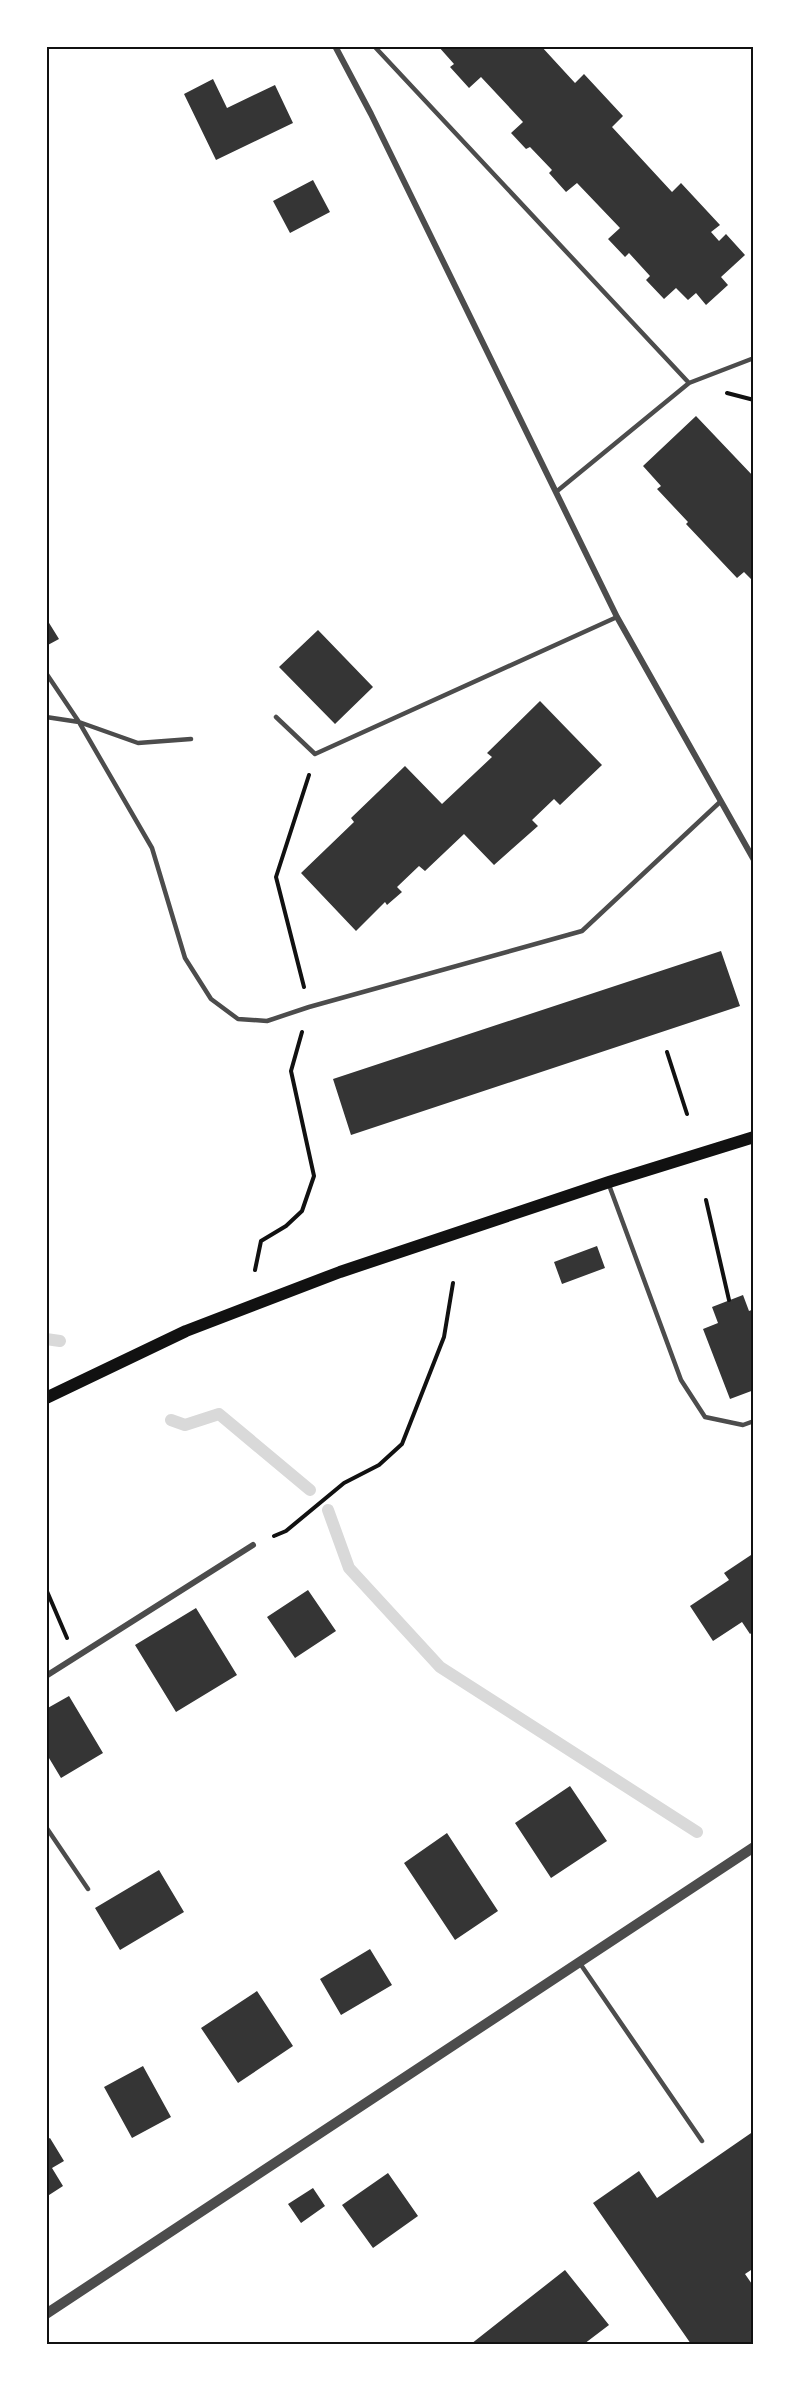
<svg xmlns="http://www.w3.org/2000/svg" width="800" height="2391" font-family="Bitter,serif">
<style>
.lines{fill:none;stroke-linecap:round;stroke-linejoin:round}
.stream{stroke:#d9d9d9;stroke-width:12}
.building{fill:#353535}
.path{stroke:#111;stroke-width:4}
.service{stroke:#4c4c4c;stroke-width:4.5}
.minor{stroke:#4c4c4c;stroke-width:6}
.tertiary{stroke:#4c4c4c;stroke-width:10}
.secondary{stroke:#111;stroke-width:12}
.neatline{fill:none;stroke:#111;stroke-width:2}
</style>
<rect width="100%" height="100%" fill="#fff"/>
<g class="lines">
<!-- stream -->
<path class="stream" d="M46 1339 60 1341
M171 1420 185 1425 219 1414 310 1490
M328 1510 349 1568 440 1667 697 1832"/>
</g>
<!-- building -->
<path class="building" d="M438 46H541L575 83 584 74 623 116 612 127 672 192 681 183 720 225 711 232 719 241 726 234 745 255 721 277 728 285 706 305 696 293 688 300 676 288 664 299 646 280 650 276 629 253 625 257 608 239 620 228 577 183 566 192 549 173 552 170 530 147 526 149 511 133 523 122 481 77 469 88 450 67 454 64Z
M213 79 227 108 275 85 293 123 216 160 184 94Z
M313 180 330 212 290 233 273 201Z
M696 416 754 477V582L744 572 737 578 686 524 688 522 657 489 661 486 643 466Z
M46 618 59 639 46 646Z
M318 630 373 687 335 724 279 667Z
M540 701 602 765 560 805 554 799 532 820 538 826 494 865 464 834 425 871 419 866 397 887 402 892 387 905 385 902 356 931 301 873 354 822 351 818 405 766 442 804 492 757 487 753Z
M721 951 740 1006 351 1135 333 1079Z
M597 1246 605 1268 562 1284 554 1262Z
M743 1295 749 1311 754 1309V1390L730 1399 703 1329 718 1323 712 1307Z
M754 1553V1631L750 1634 742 1622 713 1641 690 1606 729 1580 724 1573Z
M308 1590 336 1631 295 1658 267 1617Z
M196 1608 237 1675 176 1712 135 1645Z
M69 1696 103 1753 61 1778 46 1753V1709Z
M570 1786 607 1841 551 1878 515 1823Z
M447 1833 498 1911 455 1940 404 1863Z
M159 1870 184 1912 120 1950 95 1908Z
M370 1949 392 1985 341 2015 320 1979Z
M257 1991 293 2046 238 2083 201 2028Z
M143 2066 171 2117 132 2138 104 2087Z
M754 2131V2268L745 2274 754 2287V2344H691L593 2203 639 2171 657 2198Z
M50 2138 64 2161 52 2168 63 2186 46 2197V2140Z
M388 2173 418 2216 373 2248 342 2205Z
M313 2188 325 2206 301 2223 288 2204Z
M565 2270 609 2325 584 2344H471Z"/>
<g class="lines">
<!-- path -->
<path class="path" d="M727 393 754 400
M304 987 276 877 309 775
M667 1052 687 1114
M706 1200 729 1300
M255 1270 261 1241 286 1226 302 1211 314 1176 291 1071 302 1032
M274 1536 286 1531 344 1483 379 1465 402 1444 444 1337 453 1283
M46 1589 67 1638"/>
<!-- service -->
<path class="service" d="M374 46 689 383
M556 492 689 383 754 358
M46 673 79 722 152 848 185 958 211 999 238 1019 267 1021 309 1007 582 931 720 802
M46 717 79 722 138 743 191 739
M276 717 315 754 617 617
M609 1185 681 1380 705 1417 743 1425 754 1421
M46 1827 88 1889
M579 1962 702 2141"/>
<!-- minor -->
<path class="minor" d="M335 46 371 114 617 617 754 860
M46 1676 253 1545"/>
<!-- tertiary -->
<path class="tertiary" d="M46 2314 754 1847"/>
<!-- secondary -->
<path class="secondary" d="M46 1398 186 1331 340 1272 609 1182 754 1137"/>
</g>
<!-- border -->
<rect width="800" height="2391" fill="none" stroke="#ffffff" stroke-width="96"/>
<rect x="48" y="48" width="704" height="2295" class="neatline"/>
</svg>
